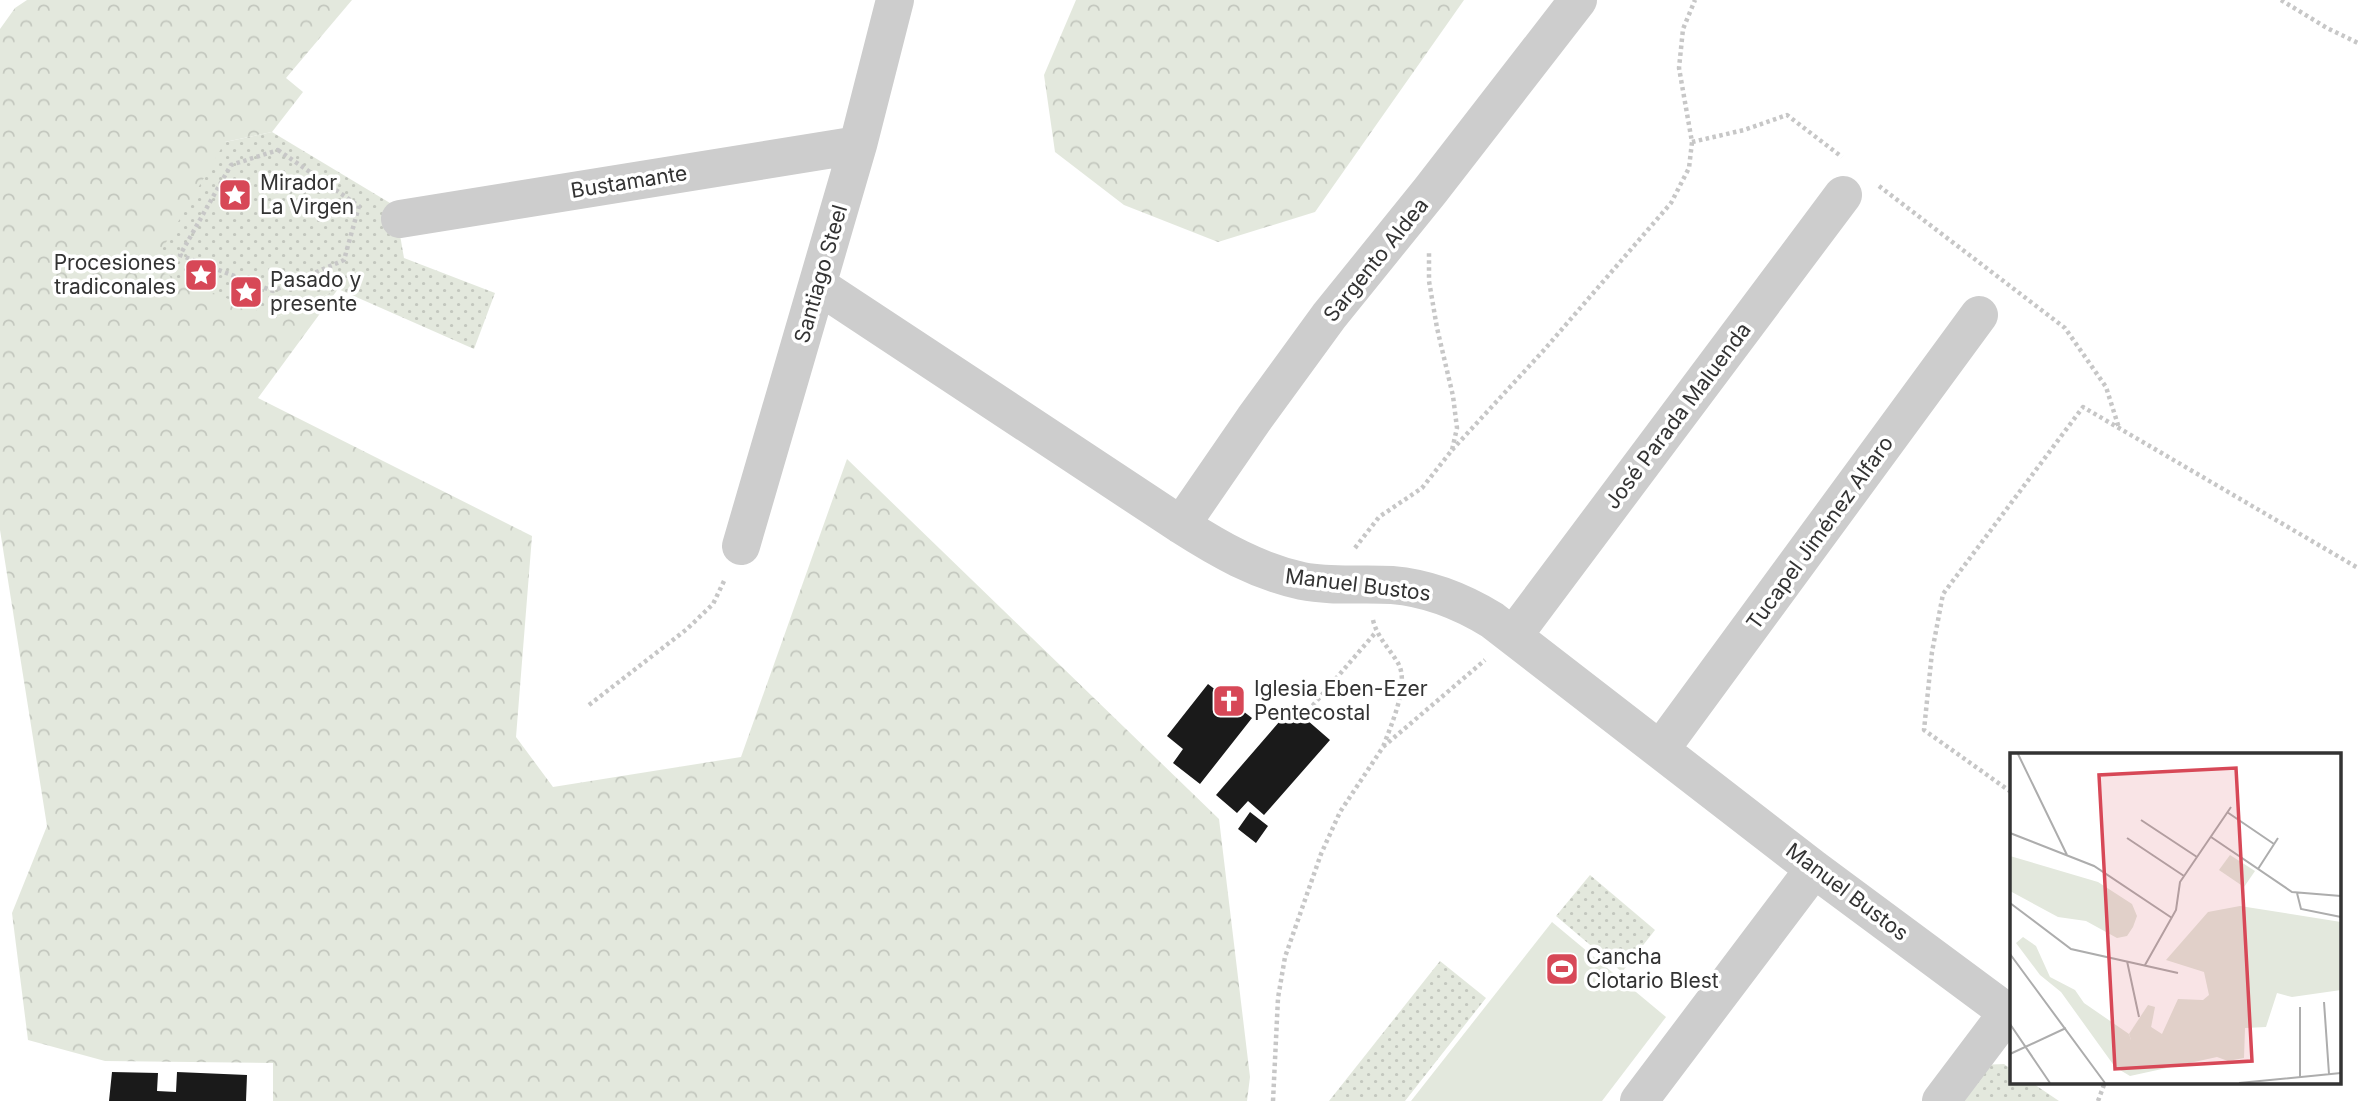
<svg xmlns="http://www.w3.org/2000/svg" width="2358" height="1101" font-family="Inter,sans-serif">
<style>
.grass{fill:#e3e8dd}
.forest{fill:url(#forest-crowns)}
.park{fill:url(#park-dots)}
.building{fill:#1a1a1a}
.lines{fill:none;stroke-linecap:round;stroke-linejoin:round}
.path{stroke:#c7c7c7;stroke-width:4.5;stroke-dasharray:3.5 3.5;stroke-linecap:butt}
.minor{stroke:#cdcdcd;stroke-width:38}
.labels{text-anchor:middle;stroke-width:7;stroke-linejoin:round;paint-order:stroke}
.street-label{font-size:21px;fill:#333;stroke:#fff}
.poi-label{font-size:21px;fill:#333;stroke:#fff;text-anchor:start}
.inset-road{fill:none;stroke:#adadad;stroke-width:2}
.view{fill:#d74857;fill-opacity:0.15;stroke:#d74857;stroke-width:3.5}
.inset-edge{fill:none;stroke:#333;stroke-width:3.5}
</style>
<defs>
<pattern id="forest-crowns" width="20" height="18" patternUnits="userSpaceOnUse" patternTransform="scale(1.75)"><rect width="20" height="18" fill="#e3e8dd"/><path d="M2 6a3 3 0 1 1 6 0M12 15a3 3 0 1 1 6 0" fill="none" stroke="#c3c7be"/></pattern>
<pattern id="park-dots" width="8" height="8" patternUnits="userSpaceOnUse" patternTransform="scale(1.75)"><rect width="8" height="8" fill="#e3e8dd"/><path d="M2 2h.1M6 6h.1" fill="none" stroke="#c3c7be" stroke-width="1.8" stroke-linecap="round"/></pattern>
</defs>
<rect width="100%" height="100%" fill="#fff"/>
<!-- grass -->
<path class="grass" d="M1552 922 1666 1017 1602 1101H1411Z"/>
<!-- forest -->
<path class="forest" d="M27 0H352L286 78 303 92 272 132 225 142 276 318 338 289 258 398 532 536 516 737 553 787 741 757 847 459 1219 819 1250 1077 1247 1101H273V1063L105 1061 28 1040 12 913 47 826 0 530V29L15 8Z
M1076 0H1464L1315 212 1218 242 1124 205 1055 152 1044 75Z"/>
<!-- park -->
<path class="park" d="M272 132 395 206 404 258 495 293 474 349 338 289 276 318 151 268 225 142Z
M1590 875 1655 930 1622 972 1556 916Z
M1440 961 1486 998 1405 1101H1329Z
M2004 1064 2011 1069V1082H2031L2059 1101H1957L1981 1065Z"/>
<!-- building -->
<path class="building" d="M1208 684 1252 718 1200 784 1173 763 1183 749 1167 736Z
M1292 707 1330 740 1264 815 1248 801 1237 813 1216 795Z
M1250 812 1268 826 1256 843 1238 829Z
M112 1072 158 1073 157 1091 176 1092 177 1072 247 1075 246 1101H109Z"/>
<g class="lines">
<!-- path -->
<path class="path" d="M2281 0 2327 28 2358 43
M1692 142 1744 130 1787 115 1842 157
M278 150 359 206 344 260 273 291 180 255 231 165Z
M1879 186 2065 328 2106 387 2119 428
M1452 450 1544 350 1671 203 1689 168 1692 142 1679 68 1683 29 1695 0
M1355 548 1379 517 1422 488 1452 450 1457 428 1453 396 1437 328 1429 281V251
M1373 620C1377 637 1389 648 1398 663 1410 684 1391 725 1383 747
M589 705 687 629 713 604 725 579
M1308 711 1376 632
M2011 792 1924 730 1932 652 1943 594 2083 407 2358 568
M1273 1101 1278 998 1285 957 1321 854 1340 812 1383 747 1485 660
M2098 1101 2105 1082"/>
<!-- minor -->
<path class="minor" d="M400 219 858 145
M819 286 1181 525C1220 550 1257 571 1302 581 1332 587 1362 583 1392 585 1428 588 1461 601 1492 620L1814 869 2011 1015
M1181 525 1254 419 1329 316 1430 191 1578 0
M741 546 858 145 895 0
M1513 636 1843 195
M1660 750 1979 315
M1639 1101 1814 869
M1941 1101 2008 1012"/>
</g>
<!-- icons -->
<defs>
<symbol id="sight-square" viewBox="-11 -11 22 22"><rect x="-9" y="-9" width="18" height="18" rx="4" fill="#d74857" stroke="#fff"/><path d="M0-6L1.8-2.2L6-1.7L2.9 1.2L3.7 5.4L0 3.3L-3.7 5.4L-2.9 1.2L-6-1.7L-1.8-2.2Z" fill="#fff"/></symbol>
<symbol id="church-square" viewBox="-11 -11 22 22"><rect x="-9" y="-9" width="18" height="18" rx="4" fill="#d74857" stroke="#fff"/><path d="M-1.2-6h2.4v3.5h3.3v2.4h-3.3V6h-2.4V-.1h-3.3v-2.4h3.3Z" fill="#fff"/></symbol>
<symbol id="stadium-square" viewBox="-11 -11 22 22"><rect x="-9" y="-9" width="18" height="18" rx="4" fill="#d74857" stroke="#fff"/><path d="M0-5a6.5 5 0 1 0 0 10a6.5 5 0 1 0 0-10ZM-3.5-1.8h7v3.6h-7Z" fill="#fff"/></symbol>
</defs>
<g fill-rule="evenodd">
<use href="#sight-square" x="216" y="176" width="38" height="38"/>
<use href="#sight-square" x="182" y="256" width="38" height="38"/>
<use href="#sight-square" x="227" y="273" width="38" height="38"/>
<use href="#church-square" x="1210" y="682" width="38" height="38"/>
<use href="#stadium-square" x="1543" y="950" width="38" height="38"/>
</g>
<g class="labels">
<!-- street labels -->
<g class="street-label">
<text transform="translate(629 182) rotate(-9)" y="7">Bustamante</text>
<text transform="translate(1376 260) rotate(-51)" y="7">Sargento Aldea</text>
<text transform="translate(821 274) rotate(-74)" y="7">Santiago Steel</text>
<text transform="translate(1678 416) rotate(-53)" y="7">José Parada Maluenda</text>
<text transform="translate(1820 533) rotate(-54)" y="7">Tucapel Jiménez Alfaro</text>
<text transform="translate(1358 585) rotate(7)" y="7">Manuel Bustos</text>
<text transform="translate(1847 892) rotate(37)" y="7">Manuel Bustos</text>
</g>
<!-- poi labels -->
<g class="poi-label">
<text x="260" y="190">Mirador<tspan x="260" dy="24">La Virgen</tspan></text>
<text x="176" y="270" text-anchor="end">Procesiones<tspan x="176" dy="24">tradiconales</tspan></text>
<text x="270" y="287">Pasado y<tspan x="270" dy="24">presente</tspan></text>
<text x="1254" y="696">Iglesia Eben-Ezer<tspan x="1254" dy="24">Pentecostal</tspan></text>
<text x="1586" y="964">Cancha<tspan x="1586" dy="24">Clotario Blest</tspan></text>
</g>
</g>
<!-- overview -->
<g transform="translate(2010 753)">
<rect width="331" height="331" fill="#fff"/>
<path d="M220 102 245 118 234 134 209 117Z" fill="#e3e8dd"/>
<path d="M0 103 88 129 122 151 127 163 123 174 117 183 107 185 76 168 48 164 0 138ZM230 153 331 169V237L282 244 267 240 256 274 235 275 234 305 218 308 207 304 120 323 105 314 51 239 30 222 6 190 13 184 26 193 40 224 65 237 74 250 119 281 121 287 138 272 152 281 168 246 193 247 199 242 194 219 156 207 198 159Z" fill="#e3e8dd"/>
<path d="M138 252 145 254 137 295 121 287 119 281Z" fill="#e3e8dd"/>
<path class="inset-road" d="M8 1 57 102M217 59 264 91M131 67 187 104M0 80 84 113 162 165M201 84 282 139 331 143M117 85 174 123M248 116 268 85M287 140 291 156 331 164M0 150 61 196 168 220M0 201 95 330M117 208 129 264M135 212 166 157 170 129 221 54M314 249 319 321M0 271 40 330M0 301 56 275M290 324V254M229 330 331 320"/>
<path class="view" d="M226 15 242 308 105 316 89 22Z"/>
<rect width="331" height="331" class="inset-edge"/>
</g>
</svg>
